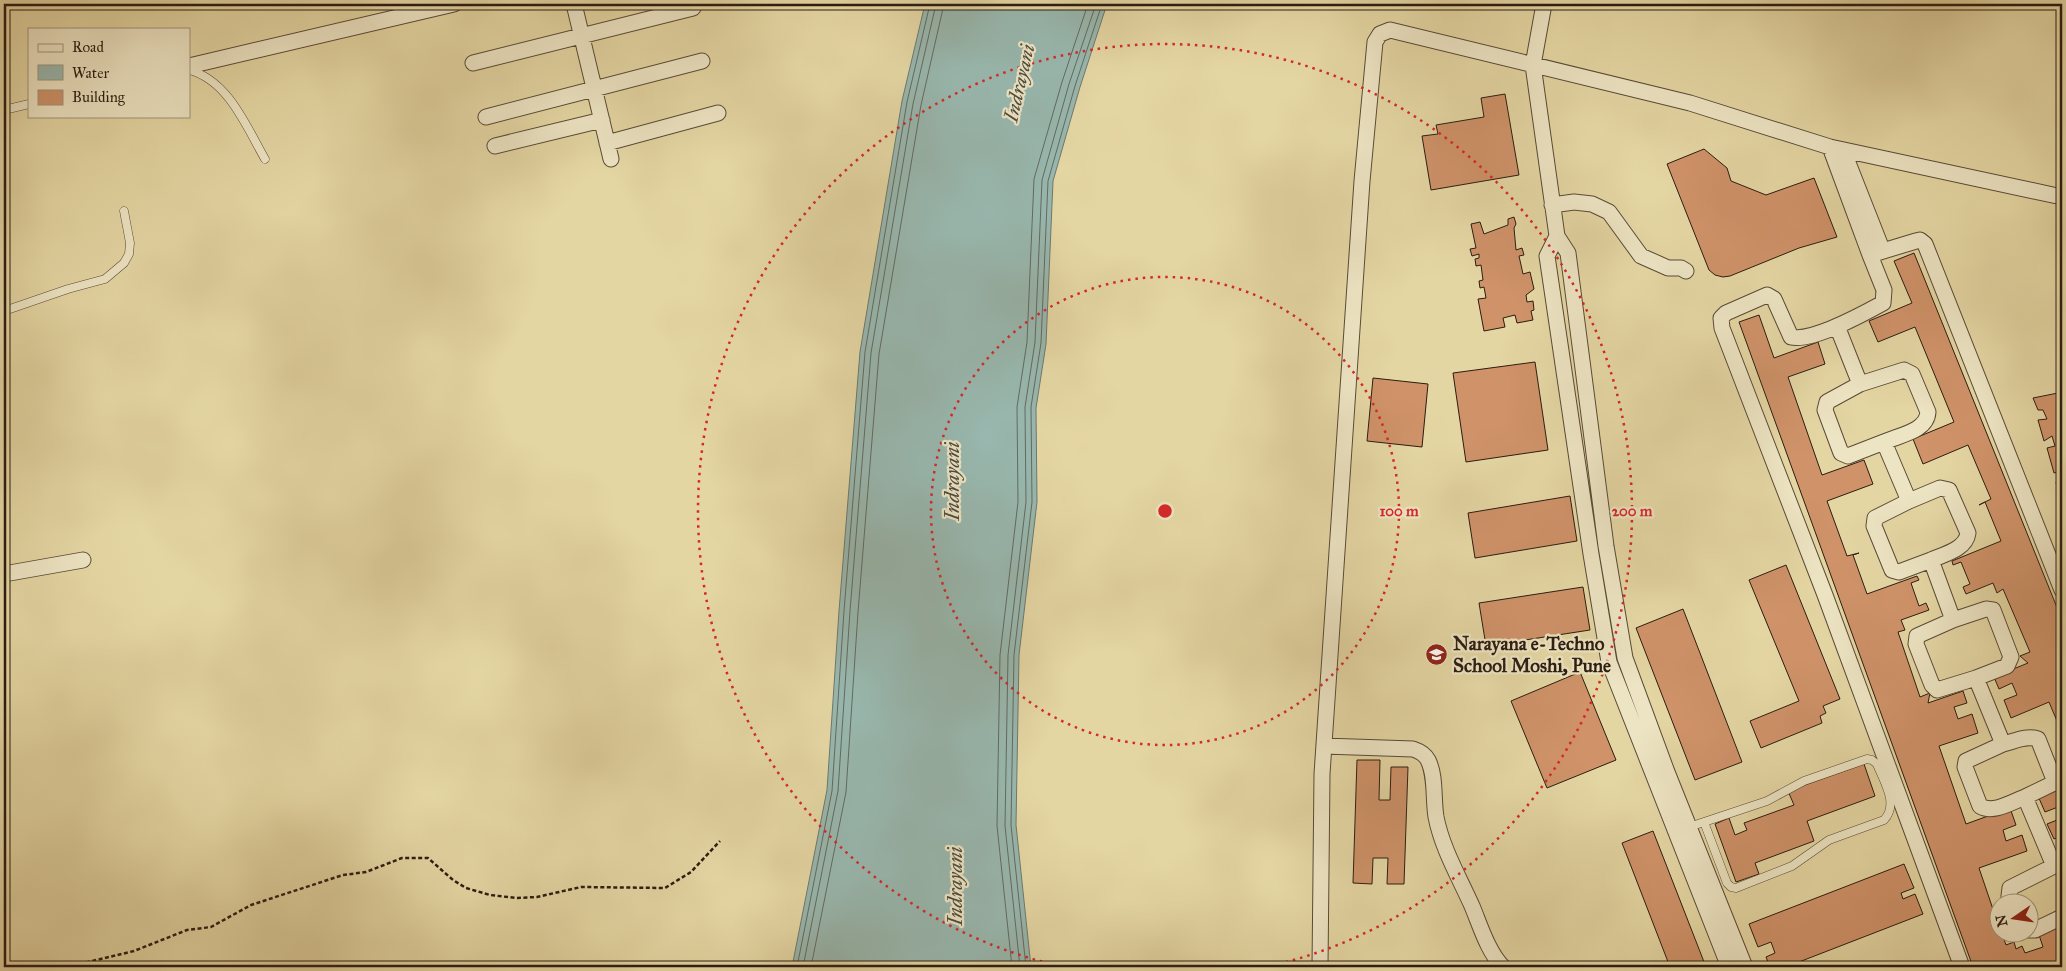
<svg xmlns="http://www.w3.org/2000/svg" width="2066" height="971" font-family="'IM FELL Great Primer',serif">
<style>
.water{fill:#98b7ae;stroke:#6c796f}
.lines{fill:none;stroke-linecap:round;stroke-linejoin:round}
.shore{stroke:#626a60;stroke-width:1}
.building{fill:#cf9269;stroke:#2b1c11}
.lane-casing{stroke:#594a36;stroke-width:9}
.street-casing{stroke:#594a36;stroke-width:17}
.path{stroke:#2b1c11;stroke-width:2.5;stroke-dasharray:4 2.5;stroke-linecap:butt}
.lane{stroke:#ede4c3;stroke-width:8}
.street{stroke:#ede4c3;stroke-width:15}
.ring{fill:none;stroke:#d62828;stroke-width:2.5;stroke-dasharray:2.5 5}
.labels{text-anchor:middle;stroke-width:4.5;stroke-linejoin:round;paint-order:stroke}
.poi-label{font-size:19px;font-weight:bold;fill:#2b1c11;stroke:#ede4c3;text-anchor:start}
.water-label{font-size:20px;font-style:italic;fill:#4c4a40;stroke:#ede4c3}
.centre{fill:#d62828;stroke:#ede4c3;stroke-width:2.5}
.ring-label{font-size:15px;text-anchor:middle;font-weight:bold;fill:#d62828;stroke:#ede4c3;stroke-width:4.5;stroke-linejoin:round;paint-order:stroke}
</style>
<rect width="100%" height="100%" fill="#e4d6a3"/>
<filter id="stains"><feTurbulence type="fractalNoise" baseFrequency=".004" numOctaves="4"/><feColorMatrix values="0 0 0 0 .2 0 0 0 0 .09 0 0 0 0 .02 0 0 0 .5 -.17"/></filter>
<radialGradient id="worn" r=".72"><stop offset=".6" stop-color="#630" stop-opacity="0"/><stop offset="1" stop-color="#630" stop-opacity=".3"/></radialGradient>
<!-- water -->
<path class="water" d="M925 4H1107L1080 87 1053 181 1046 344 1036 408 1037 502 1019 655 1016 825 1031 967H792L827 790 839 611 860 352 902 101Z"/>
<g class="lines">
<!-- shore -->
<path class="shore" d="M797 967 832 791 844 611 865 352 907 102 930 4
M803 967 838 791 850 611 871 353 913 104 936 4
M811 967 846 792 858 612 879 354 921 105 944 4
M1012 967 997 826 1000 655 1018 502 1017 407 1027 342 1034 179 1062 82 1088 4
M1020 967 1005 826 1008 655 1026 502 1025 407 1035 342 1042 180 1069 84 1096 4
M1026 967 1011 825 1014 655 1032 502 1031 407 1041 343 1048 181 1075 86 1102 4"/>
</g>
<!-- building -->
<path class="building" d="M1505 94 1519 175 1431 190 1422 136 1438 134 1436 125 1484 117 1481 98Z
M1704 149 1727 168 1731 181 1766 195 1814 178 1837 237 1799 248 1730 276 1723 277 1715 275 1709 270 1667 164Z
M1514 217 1516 224 1514 228 1516 250 1522 248 1524 255 1519 256 1523 274 1530 272 1534 289 1526 295 1527 302 1533 301 1534 310 1531 311 1533 320 1517 323 1515 315 1503 318 1505 327 1484 331 1478 299 1486 298 1484 287 1480 288 1479 281 1483 280 1481 265 1476 266 1475 259 1479 258V254L1472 256 1470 249 1476 248 1471 224 1480 222 1484 234 1508 225V219Z
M1914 253 2062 620V733L2049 702 2011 718 2004 700 2017 695 2012 683 1999 689 1994 677 2028 663 2020 656 2030 652 2003 589 1997 593 1993 583 1966 594 1963 587 1970 584 1961 562 1953 565 1952 561 2001 541 1985 502 1979 505 1991 499 1968 445 1923 464 1913 439 1954 422 1915 327 1878 342 1869 321 1912 303 1894 261Z
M1759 315 1774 358 1818 342 1825 364 1788 377 1822 475 1864 460 1873 484 1827 501 1847 556 1859 553 1853 555 1867 594 1917 576 1919 580 1911 583 1919 606 1926 603 1929 610 1901 620 1905 630 1898 632 1920 697 1930 693 1928 703 1963 691 1967 703 1954 707 1958 719 1972 714 1978 733 1939 746 1966 824 2010 808 2016 825 2003 830 2006 841 2022 835 2027 851 1979 868 1998 924V934H2002L2006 945 2014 942 2016 949 2022 946 2025 953 2043 947 2038 932 2060 924 2062 932V952L2060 953 2062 954V967H1973L1739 322Z
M1535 362 1548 450 1466 462 1453 373Z
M1373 378 1428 384 1422 447 1367 441Z
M2058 393 2061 399H2062V471L2054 473 2047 448 2055 446 2052 436 2044 441 2038 420 2047 419 2043 410H2038L2033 398Z
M2062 481V495L2059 496 2056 482Z
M1570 496 1577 541 1475 558 1468 513Z
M1786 565 1840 699 1823 706 1826 713 1820 716 1822 723 1761 748 1750 721 1799 701 1749 580Z
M1583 587 1590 630 1486 646 1479 603Z
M1683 609 1742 762 1695 780 1636 628Z
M1580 672 1616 760 1547 788 1511 701Z
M1357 760H1380L1379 800H1390L1391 767H1408L1404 884H1387L1388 858H1373L1372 884 1353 883Z
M1864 764 1875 796 1807 821 1814 841 1755 863 1759 874 1736 882 1715 824 1729 818 1735 835 1747 830 1744 823 1794 805 1788 791Z
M2062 786V817L2058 807 2045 812 2038 796Z
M2062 818V836L2054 839 2047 824Z
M1653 831 1706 967H1670L1622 843Z
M1904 864 1914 888 1901 893 1903 899 1915 894 1923 914 1786 967H1770L1766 957 1775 953 1771 942 1758 947 1749 924Z"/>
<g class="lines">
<defs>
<path id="lane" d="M189 70C228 80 246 126 265 159
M4 110 29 104
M4 311 68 289 105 279 124 263 129 254 130 243 124 211
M1689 827 1767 801 1804 781 1867 759 1872 760 1877 764C1884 782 1899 804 1884 820L1829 840 1792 866 1736 888 1731 887 1727 883 1704 822"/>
<path id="street" d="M574 4 611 159
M1544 4 1533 65 1557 236 1568 253 1606 546 1625 658 1667 772 1745 967
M473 63 693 8
M189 66 454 4
M486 117 702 61
M607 143 718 113
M495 146 602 120
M1830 147 1870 255
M1843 150 1880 244
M1552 205 1574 202 1592 204 1609 212 1641 256 1668 268H1681L1686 271
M1557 236 1547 256 1591 554 1609 662 1729 967
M1837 326 1860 384 1827 402 1825 410 1841 453 1848 456 1884 442 1909 501 1875 518 1874 526 1892 570 1899 572 1931 560 1953 620 1917 636 1916 644 1932 685 1937 690 1976 678 2003 744 1966 761 1965 767 1980 806C1993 814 2012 802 2025 797L2054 866 2010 888 2009 896 2012 904
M1860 384 1904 370 1912 374 1928 412C1927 431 1900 435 1884 442
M1909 501 1940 488 1949 490 1968 533C1966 549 1945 554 1931 560
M4 574 83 560
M1953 620 1986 609 1993 610 2011 657 2007 666 1976 678
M2003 744C2015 741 2027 735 2038 739L2053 777 2054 783 2025 797
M1324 746 1413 749C1419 751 1425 754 1428 760 1436 776 1433 799 1436 817 1442 848 1459 877 1472 906 1480 925 1488 952 1503 967
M2028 930H2035L2062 917
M1320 967 1322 774 1362 181 1375 42 1380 34 1390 30 1690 103 1830 147 2062 197
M1962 967 1825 595 1722 328 1721 318 1726 313 1767 295 1774 299 1791 337C1812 342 1863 314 1883 303L1884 290 1870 255 1916 241 1920 240 1925 244 2062 590"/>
</defs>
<!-- lane casing -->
<use href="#lane" class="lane-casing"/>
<!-- street casing -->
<use href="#street" class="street-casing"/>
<!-- path -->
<path class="path" d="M67 967 134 951 187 930 211 927 251 905 343 875 366 872 402 858H428L453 880 466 888 490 895 516 898 537 897 581 887 665 888 691 872 720 841"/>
<!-- lane -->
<use href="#lane" class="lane"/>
<!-- street -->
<use href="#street" class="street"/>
</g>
<!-- distance rings -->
<g class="ring">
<circle cx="1165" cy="511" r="234"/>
<path d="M1064 967A467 467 0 1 1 1266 967"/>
</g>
<!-- icons -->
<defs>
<symbol id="school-disc" viewBox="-11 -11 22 22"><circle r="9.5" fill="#8f2418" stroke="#ede4c3"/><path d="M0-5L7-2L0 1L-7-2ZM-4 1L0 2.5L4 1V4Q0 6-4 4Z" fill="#fff"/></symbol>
</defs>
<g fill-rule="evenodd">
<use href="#school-disc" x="1424" y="642" width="25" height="25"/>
</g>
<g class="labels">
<!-- poi labels -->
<g class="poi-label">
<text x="1453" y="650">Narayana e-Techno<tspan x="1453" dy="22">School Moshi, Pune</tspan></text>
</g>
<!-- water labels -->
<g class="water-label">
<text transform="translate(1019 83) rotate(-77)" y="7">Indrayani</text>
<text transform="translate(952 481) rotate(-90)" y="7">Indrayani</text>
<text transform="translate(955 886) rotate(-90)" y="7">Indrayani</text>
</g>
</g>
<circle cx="1165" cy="511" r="8" class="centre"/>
<g class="ring-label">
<text x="1399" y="516">100 m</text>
<text x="1632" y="516">200 m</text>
</g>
<!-- margin -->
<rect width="2066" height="971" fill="none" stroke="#e4d6a3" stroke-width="20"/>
<rect x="5" y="5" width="2056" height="961" fill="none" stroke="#2b1c11" stroke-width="2.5"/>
<rect x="10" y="10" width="2046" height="951" fill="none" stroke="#2b1c11"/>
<!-- legend -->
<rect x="28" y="28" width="162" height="90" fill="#ede4c3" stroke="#9f947c"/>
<rect x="38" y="44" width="25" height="8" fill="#ede4c3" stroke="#9f947c"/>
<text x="72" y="52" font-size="15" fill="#2b1c11">Road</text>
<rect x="38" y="65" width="25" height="15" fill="#98b7ae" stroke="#9f947c"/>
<text x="72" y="78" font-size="15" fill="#2b1c11">Water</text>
<rect x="38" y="90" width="25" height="15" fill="#cf9269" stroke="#9f947c"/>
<text x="72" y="102" font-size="15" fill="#2b1c11">Building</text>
<!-- north arrow -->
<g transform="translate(2014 918) rotate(257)"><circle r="24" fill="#ede4c3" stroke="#9f947c"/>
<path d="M0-4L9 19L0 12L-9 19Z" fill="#8f2418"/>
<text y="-8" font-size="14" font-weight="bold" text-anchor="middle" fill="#2b1c11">N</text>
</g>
<rect width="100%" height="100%" filter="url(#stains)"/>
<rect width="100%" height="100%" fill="url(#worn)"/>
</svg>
